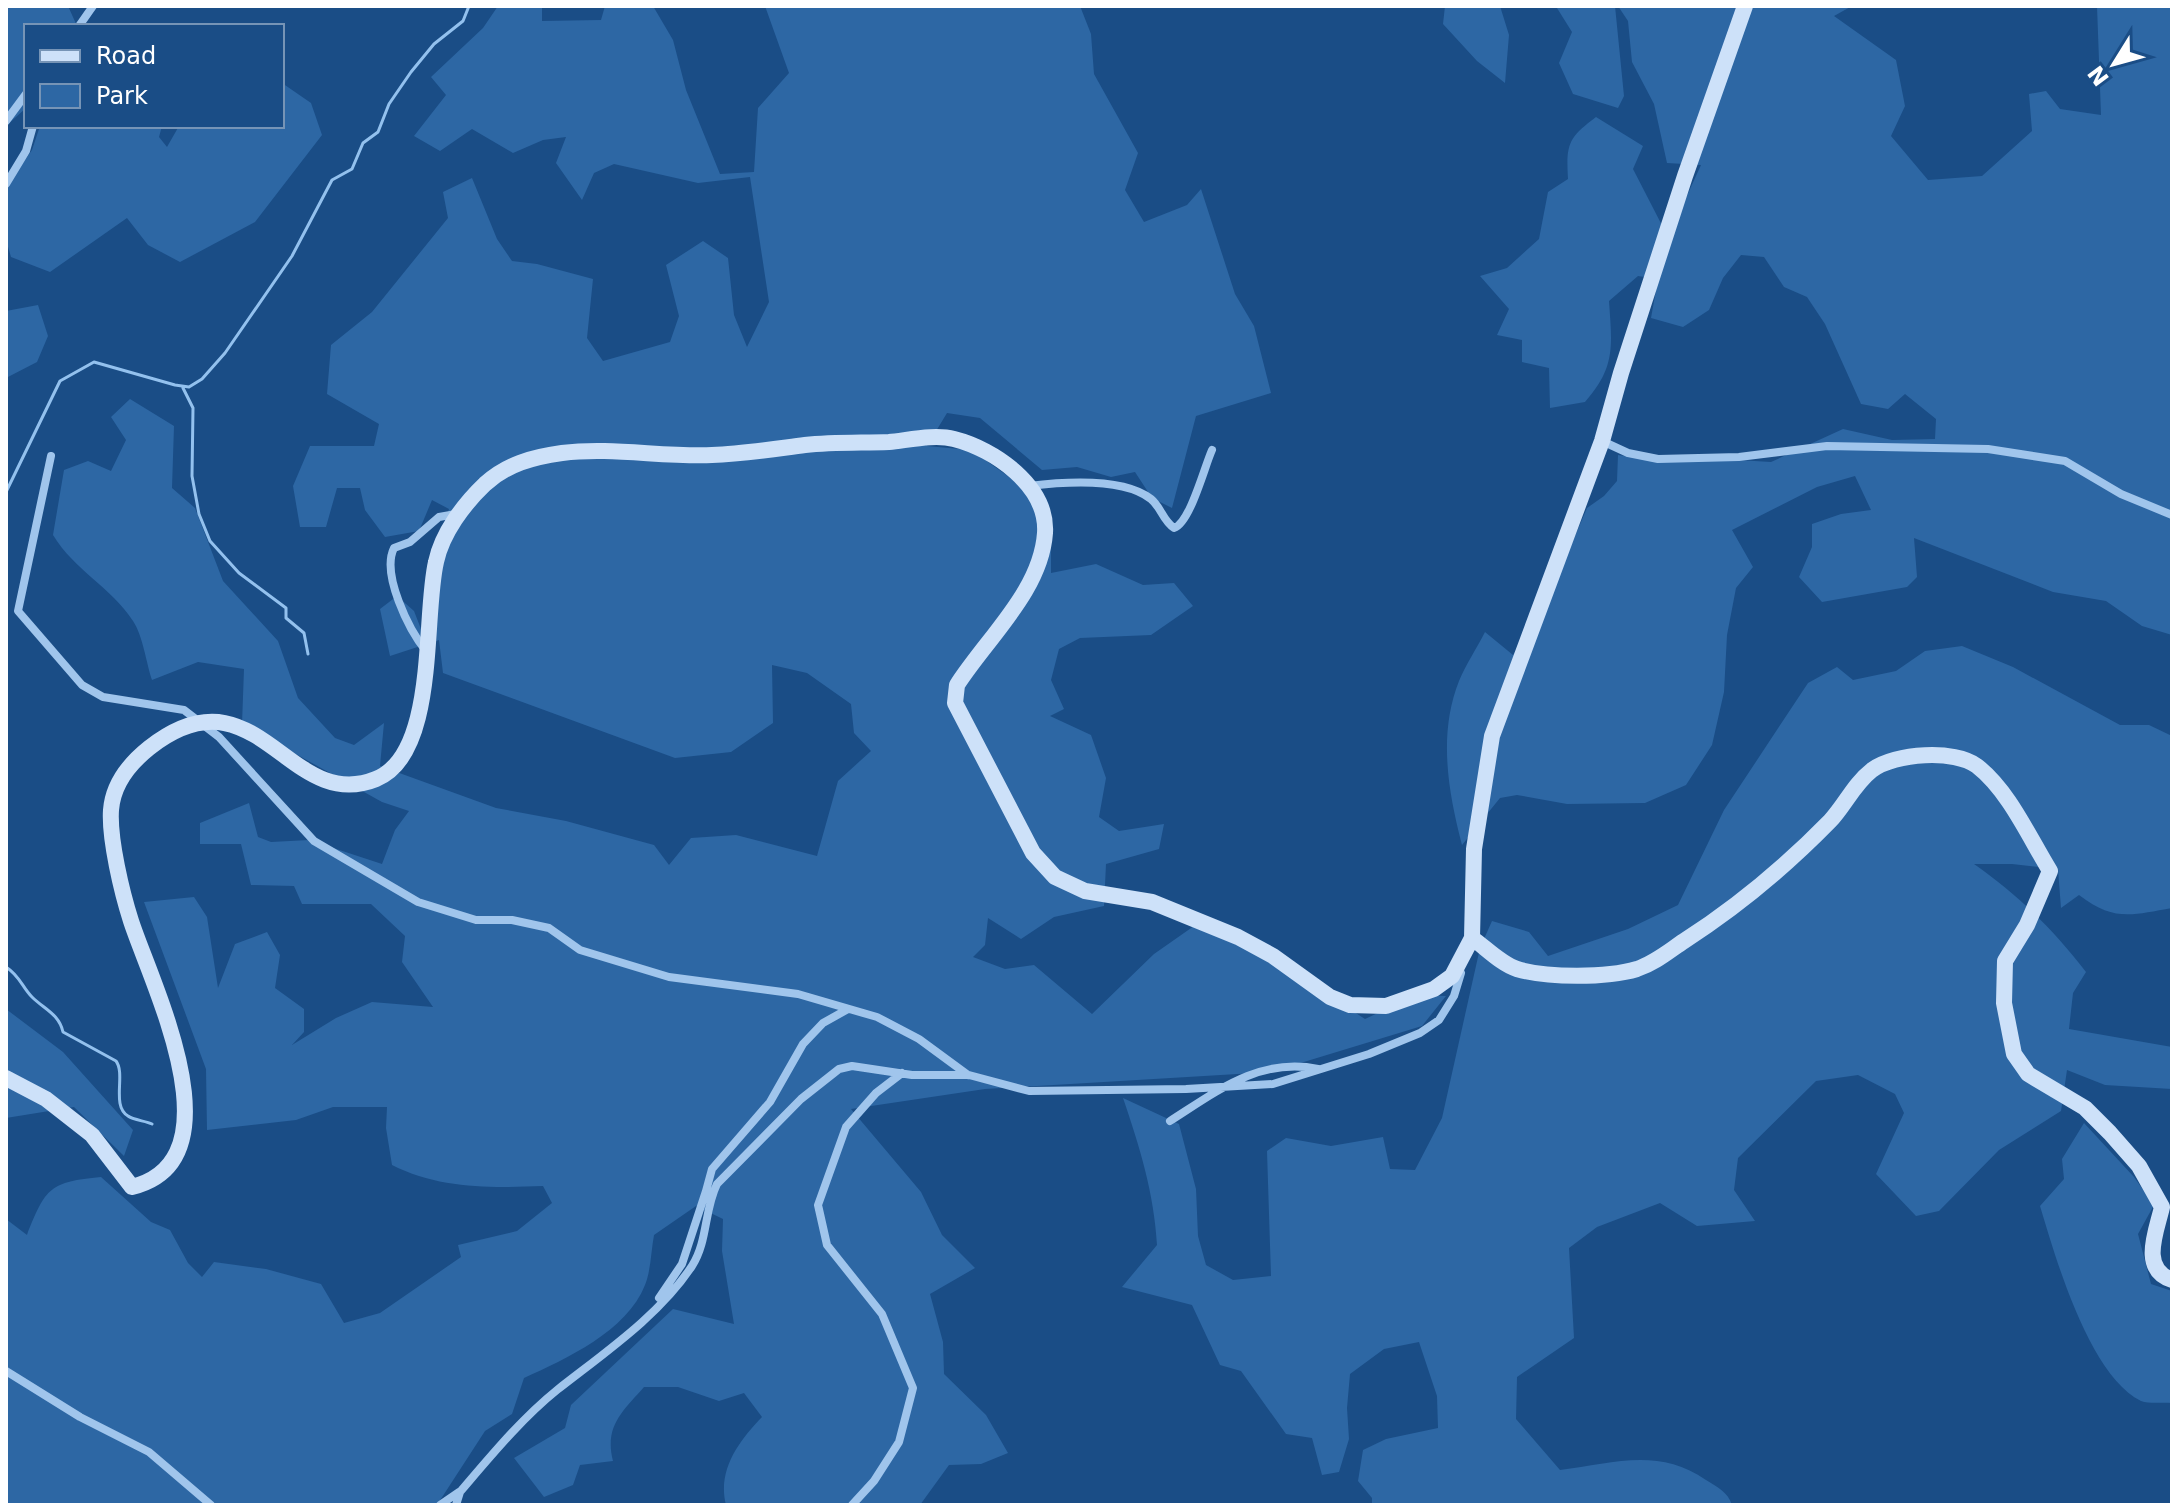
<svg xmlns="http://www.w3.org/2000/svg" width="2178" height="1511" font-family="'DejaVu Sans',sans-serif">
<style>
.green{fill:#2d67a4}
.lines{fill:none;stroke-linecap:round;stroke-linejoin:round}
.stream{stroke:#93c1ee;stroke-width:3}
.street{stroke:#a0c5ec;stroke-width:8}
.secondary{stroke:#cde1f9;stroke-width:16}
</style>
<rect width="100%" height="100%" fill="#1a4d86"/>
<!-- green -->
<path class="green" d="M9 6H68L77 26H26V108L6 126V9Z
M498 6H542V21L601 20 605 6H653L673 40 686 90 720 174 754 172 758 108 789 73 765 6H1080L1091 34 1094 74 1138 153 1125 190 1144 222 1187 205 1201 189 1235 294 1254 326 1271 393 1196 416 1172 508 1152 498 1135 472 1111 477 1077 467 1042 470 980 418 947 413 927 446 971 450 1012 479 1051 514V573L1096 564 1143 585 1174 583 1193 606 1151 635 1080 638 1059 649 1051 680 1064 709 1050 716 1091 735 1106 778 1099 817 1119 831 1164 824 1159 849 1106 864 1104 906 1054 917 1021 939 988 918 985 945 973 957 1005 969 1034 965 1092 1014 1154 954 1194 926 1278 962 1365 1019 1416 995 1446 996 1422 1026 1271 1072 985 1089 851 1109 921 1192 942 1235 975 1268 930 1294 943 1342 944 1374 986 1415 1008 1453 981 1464 949 1465 920 1505H726C717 1470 739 1441 762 1417L744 1393 719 1401 678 1387H644C623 1411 604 1426 613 1461L580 1465 573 1485 544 1497 514 1458 565 1428 571 1405 673 1309 734 1324 722 1251 723 1219 696 1206 654 1235C651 1251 651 1270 645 1285 627 1331 566 1359 524 1378L512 1414 485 1431 437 1505H6V1219L27 1235C46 1187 50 1182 101 1177L151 1222 170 1230 188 1263 202 1277 214 1262 266 1269 321 1284 344 1323 380 1313 461 1257 458 1245 517 1231 552 1203 543 1186C491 1188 439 1189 392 1165L386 1128 387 1107H333L296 1120 207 1130 206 1069 144 902 194 897 207 917 218 988 235 944 267 932 280 955 275 988 304 1009V1032L292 1045 336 1018 372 1002 433 1007 402 962 405 936 371 904H302L294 886 251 885 241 844H200V823L249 803 258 837 271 842 309 840 382 864 395 830 409 811 382 802 242 724 244 669 198 662 152 680C146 662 143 636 133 621 111 587 75 571 53 535L64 470 88 461 111 471 126 440 111 417 130 399 174 426 172 488 195 508 223 581 278 641 298 698 335 738 354 745 384 723 380 766 496 808 566 821 654 845 669 865 691 838 736 835 817 856 838 781 871 751 854 733 851 704 807 673 772 665 773 723 731 752 675 758 443 673 439 640 390 656 380 609 397 596 414 611 421 629 440 535 449 509 432 500 419 531 385 537 365 510 360 488H337L326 527H300L293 486 310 446H374L379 424 327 394 331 345 372 312 448 218 443 192 472 178 497 239 512 261 537 264 593 279 587 338 603 361 670 342 679 316 666 265 703 241 728 258 734 315 747 347 769 302 750 177 698 183 614 164 594 173 582 200 556 163 566 137 543 140 513 153 472 129 440 151 414 136 446 95 431 77 483 28Z
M1445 6H1500L1509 35 1505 83 1477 61 1443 24Z
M1559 6H1615L1624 96 1618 108 1573 94 1559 63 1572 32 1557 8Z
M1618 6H1852L1834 16 1896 60 1905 106 1891 136 1928 180 1982 176 2032 131 2029 94 2046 91 2060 109 2101 115 2097 6H2172V635L2142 626 2106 601 2053 592 1914 538 1917 577 1907 587 1822 602 1799 577 1812 547V524L1841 514 1871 510 1855 476 1817 487 1732 530 1753 567 1736 588 1727 635 1724 692 1712 745 1686 785 1645 803 1567 804 1517 795 1500 798 1462 845C1448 791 1438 734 1459 681 1466 664 1477 648 1485 632L1513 655 1544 608 1587 508 1604 496 1617 481 1618 455 1668 462 1704 458 1771 462 1843 429 1892 440 1935 439 1936 419 1905 394 1888 409 1861 404 1825 324 1807 297 1784 287 1764 257 1741 255 1723 278 1709 310 1683 327 1651 318 1658 279 1638 276 1609 301C1612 346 1616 367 1585 402L1550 408 1549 368 1522 362V340L1497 335 1509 309 1480 276 1507 268 1539 239 1548 192 1568 179C1566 144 1568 138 1596 117L1643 146 1633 169 1668 237 1701 165 1667 163 1654 104 1632 62 1628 21Z
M282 83 311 103 322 135 255 222 180 262 148 245 127 218 50 272 11 257 6 240V187L32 150 40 126H162L159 137 167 147 179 126H282Z
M38 305 48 336 37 362 6 378V311Z
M1962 646 2013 667 2120 725H2149L2172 736V908C2132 915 2114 922 2079 895L2061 908 2058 869 2012 864H1974C2018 895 2053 929 2086 972L2073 993 2069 1029 2172 1047V1089L2105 1085 2067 1070 2061 1111 1999 1150 1939 1211 1916 1216 1876 1174 1904 1113 1895 1094 1858 1075 1816 1081 1738 1158 1734 1190 1755 1221 1697 1226 1660 1203 1597 1227 1569 1248 1574 1338 1517 1377 1516 1419 1560 1470C1613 1463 1659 1447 1706 1480 1717 1487 1728 1492 1732 1505H1372V1498L1358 1481 1363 1450 1386 1439 1438 1428 1437 1396 1419 1342 1384 1349 1350 1374 1347 1408 1349 1439 1339 1472 1322 1475 1312 1438 1286 1434 1241 1371 1220 1365 1192 1305 1122 1287 1157 1245C1154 1193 1140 1148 1123 1098L1179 1124 1196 1189 1198 1236 1206 1265 1233 1280 1271 1276 1267 1151 1286 1138 1331 1146 1383 1137 1390 1169 1415 1170 1442 1118 1480 948 1492 921 1529 932 1548 956 1628 929 1678 905 1724 810 1808 683 1837 667 1853 680 1896 671 1925 651Z
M6 1009 63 1052 133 1130 124 1156 74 1107 6 1118Z
M2084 1123 2134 1177 2154 1205 2138 1234 2151 1284 2172 1291V1403C2163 1402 2149 1404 2141 1401 2089 1375 2056 1259 2040 1206L2064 1179 2062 1159Z"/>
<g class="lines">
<!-- stream -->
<path class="stream" d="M183 388 193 408 192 476 199 514 210 541 239 573 286 608V618L304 633 308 654
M6 492 60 381 94 362 175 385 189 387 202 379 225 353 292 256 332 180 352 169 363 143 378 132 389 104 411 72 434 44 463 21 469 6
M6 967C20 976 22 987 32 997 44 1009 59 1014 63 1032L116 1061C126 1074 111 1106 128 1116 133 1120 146 1121 152 1124"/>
<!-- street -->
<path class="street" d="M79 26 93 6
M6 121 26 94
M6 184 26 151 33 126
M1602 441 1628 453 1658 459 1739 457 1827 446 1988 449 2065 461 2121 494 2172 515
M51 456 18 611 82 685 103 697 184 710 219 737 314 841 418 902 476 920H512L549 928 580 950 669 977 798 994 877 1017 919 1039 968 1075
M1029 486C1062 482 1123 477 1151 499 1161 507 1163 521 1174 528 1190 523 1204 468 1212 450
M426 651C409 630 381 574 394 548L410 542 439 517 456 514
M1170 1121C1217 1091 1260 1057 1318 1069
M710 1201 706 1191 712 1169 770 1102 803 1044 823 1023 848 1009
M659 1298 682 1264 706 1191
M6 1371 80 1417 149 1452 211 1505
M440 1505 459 1492
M456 1505 460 1492C490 1457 521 1419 557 1390 604 1353 659 1316 692 1266 708 1241 704 1210 717 1184L801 1099 839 1069 852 1066 912 1075H969L1029 1091 1186 1089 1273 1084 1369 1054 1420 1033 1439 1020 1454 996 1461 973
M852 1505 874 1481 899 1442 913 1388 882 1314 827 1245 818 1205 846 1127 876 1093 902 1073"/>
<!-- secondary -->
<path class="secondary" d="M1472 938C1485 947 1501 964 1517 969 1547 978 1607 978 1637 969 1655 963 1669 951 1684 941 1737 907 1786 866 1830 821 1845 805 1854 784 1872 770 1895 753 1955 749 1977 766 2009 791 2029 837 2050 871L2027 925 2005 961 2004 1003 2014 1054 2028 1074 2085 1108 2110 1133 2139 1166 2162 1207C2157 1230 2139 1269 2172 1280
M6 1078 46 1099 92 1135 132 1187C241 1160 151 983 131 921 122 893 109 839 111 810 113 784 129 764 149 748 257 663 288 815 376 779 438 754 423 617 436 562 442 533 464 504 485 484 507 464 533 457 562 453 611 447 662 457 712 455 743 454 774 449 805 445 833 442 861 443 889 442 909 440 935 434 954 439 994 449 1048 486 1045 533 1041 591 987 638 957 685L955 703 1033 853 1055 877 1085 891 1152 902 1238 937 1273 956 1330 997 1350 1005 1386 1006 1434 989 1452 976 1472 938 1474 849 1492 736 1602 441 1621 373 1685 176 1745 6"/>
</g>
<!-- border -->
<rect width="2178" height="1511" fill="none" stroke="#ffffff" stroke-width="16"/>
<!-- legend -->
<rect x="24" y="24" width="260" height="104" fill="#1a4d86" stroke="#7694b6" stroke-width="2"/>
<rect x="40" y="50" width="40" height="12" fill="#cde1f9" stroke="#7694b6" stroke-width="2"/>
<text x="96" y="64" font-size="24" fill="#ffffff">Road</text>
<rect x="40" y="84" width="40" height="24" fill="#2d67a4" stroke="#7694b6" stroke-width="2"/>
<text x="96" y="104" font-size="24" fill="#ffffff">Park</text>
<!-- north arrow -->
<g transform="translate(2114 64) rotate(233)" stroke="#1a4d86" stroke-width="6" paint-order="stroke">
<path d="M0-6L14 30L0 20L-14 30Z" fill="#ffffff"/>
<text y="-12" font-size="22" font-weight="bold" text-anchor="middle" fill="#ffffff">N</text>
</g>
</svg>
